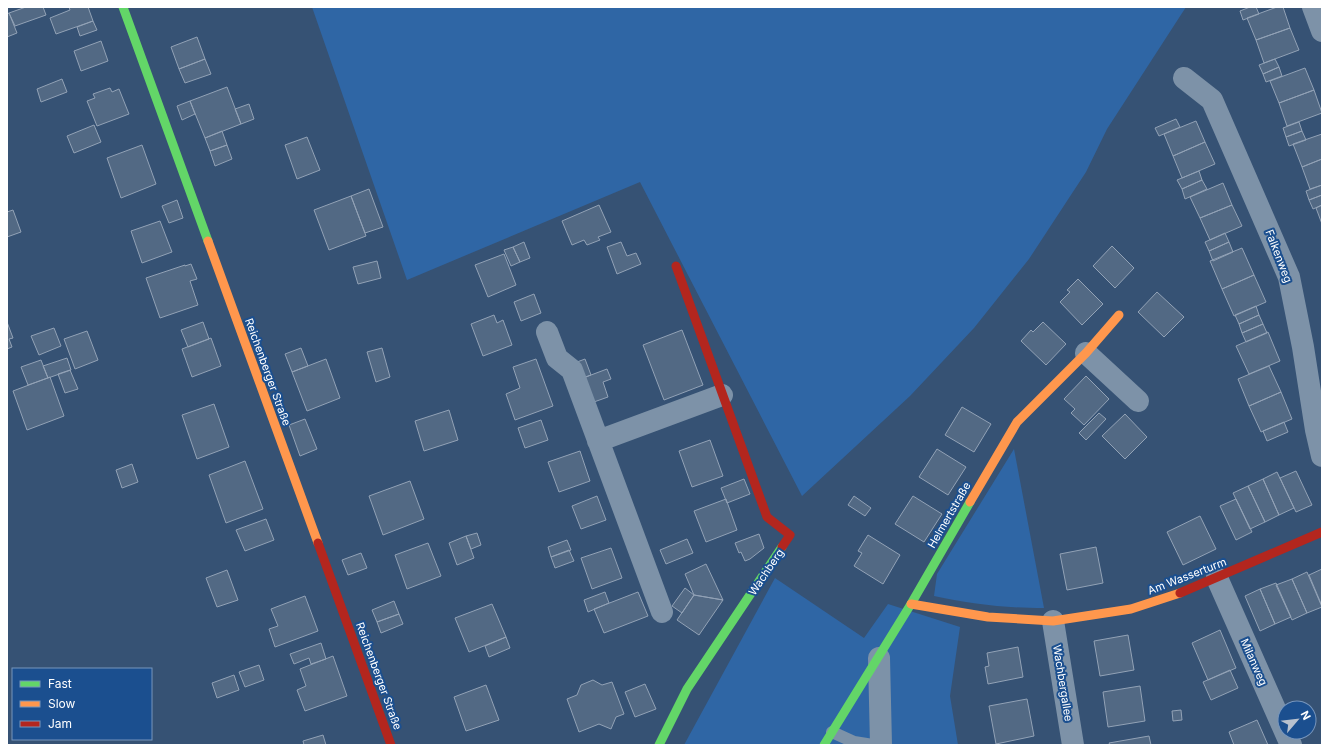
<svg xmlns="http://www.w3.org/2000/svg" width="1329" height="752" font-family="Inter,sans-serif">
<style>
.green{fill:#2f66a5}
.building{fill:#526984;stroke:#92a2b6}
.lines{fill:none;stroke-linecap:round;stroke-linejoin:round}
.lane{stroke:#7d92a8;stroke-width:12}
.street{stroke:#7d92a8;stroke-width:22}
.fast{stroke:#63d668;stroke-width:9}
.slow{stroke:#ff974d;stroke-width:9}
.jam{stroke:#b3261e;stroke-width:9}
.labels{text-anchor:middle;stroke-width:4;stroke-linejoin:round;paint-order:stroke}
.street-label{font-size:11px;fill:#fff;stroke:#1b4f8f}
</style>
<rect width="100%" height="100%" fill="#365274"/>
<!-- green -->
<path class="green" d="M312 7H1186L1107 129 1086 172 1029 259 974 328 910 396 802 496 640 182 407 280Z
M1014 449 1044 608C1004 608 972 604 934 596L937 574Z
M775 578 864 638 888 604 960 627 950 696 958 745H684Z"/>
<!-- building -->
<path class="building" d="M26 7H43L46 15 15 26 9 13Z
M69 7H88L93 21 56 34 50 18 70 10Z
M1250 7H1256L1259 14 1243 20 1240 11Z
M1277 7H1283L1290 28 1256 40 1247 18Z
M9 13 17 33 7 37V14Z
M93 21 97 30 80 36 77 27Z
M1290 28 1299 50 1264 63 1256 40Z
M197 37 205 59 179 69 171 47Z
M101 41 108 61 81 71 74 51Z
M205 59 211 74 185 83 179 69Z
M1275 59 1279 67 1263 74 1259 65Z
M1279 67 1282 76 1266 82 1263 74Z
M1305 68 1314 90 1279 103 1270 81Z
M62 79 67 92 41 102 37 89Z
M227 87 241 124 205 138 190 101Z
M110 88 112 92 119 89 129 114 97 126 87 101 95 98 93 94Z
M1314 90 1322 113 1287 126 1279 103Z
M190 101 195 114 182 120 177 106Z
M249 104 254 119 241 124 235 109Z
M1176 119 1180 127 1159 136 1155 128Z
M1196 121 1205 142 1173 156 1164 134Z
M1299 122 1302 131 1286 137 1283 128Z
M94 125 101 142 74 153 67 136Z
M222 131 227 145 210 151 205 138Z
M1302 131 1306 140 1289 146 1286 137Z
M1322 134V159L1302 167 1293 144Z
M307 137 320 170 297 179 285 145Z
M1205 142 1215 164 1182 178 1173 156Z
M142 145 156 184 121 198 107 158Z
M227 145 232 159 215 166 210 151Z
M1322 159V185L1310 189 1302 167Z
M1199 171 1202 180 1182 189 1177 180Z
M1202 180 1207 189 1185 199 1182 189Z
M1223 183 1232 205 1200 218 1190 197Z
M1322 185V195L1309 200 1306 191Z
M369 189 383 227 365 233 351 196Z
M1322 195V205L1313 209 1309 200Z
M351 196 366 236 329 250 314 210Z
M177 200 183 218 169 223 162 206Z
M599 205 611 232 598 237 600 240 587 245 584 240 572 245 562 221Z
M1232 205 1242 226 1210 240 1200 218Z
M1322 205V224L1316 208Z
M13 210 21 232 7 237V212Z
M160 221 172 252 142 263 131 231Z
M1225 233 1229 242 1209 251 1205 242Z
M524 242 530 258 520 262 513 247Z
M621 242 627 256 636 253 641 264 617 274 607 247Z
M1229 242 1233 252 1213 261 1209 251Z
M1112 246 1134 268 1115 288 1093 266Z
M513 247 520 262 511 266 504 250Z
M1242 248 1254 275 1222 289 1210 261Z
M504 254 516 285 488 297 475 265Z
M377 261 381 278 358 284 353 267Z
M191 264 197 279 190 281 198 305 160 318 146 278 185 265V266Z
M1254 275 1266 302 1234 316 1222 289Z
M1078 279 1103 304 1082 325 1060 302 1070 292 1067 290Z
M1157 292 1184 317 1164 337 1138 312Z
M534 294 541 313 521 321 514 302Z
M1256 306 1259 315 1239 324 1235 315Z
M494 315 497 323 503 320 512 345 483 356 471 324Z
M1259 315 1263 324 1242 333 1239 324Z
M7 322 13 338 9 339 12 347 7 349Z
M203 322 209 339 188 347 181 330Z
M1043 322 1066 344 1046 365 1021 341 1031 330 1033 332Z
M1263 324 1267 333 1246 342 1242 333Z
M54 328 61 346 39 355 31 336Z
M682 330 703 385 664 400 643 345Z
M87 331 98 360 75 369 64 339Z
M1268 332 1280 361 1249 374 1236 346Z
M211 338 221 366 192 377 182 349Z
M301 348 308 366 292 372 285 354Z
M382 348 390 377 376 382 367 352Z
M67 358 71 370 48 378 43 366Z
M326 359 340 398 307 411 292 372Z
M536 359 553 406 515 420 506 394 520 388 513 367Z
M585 359 591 375 583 378 577 362Z
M41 360 48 378 28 385 21 367Z
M1269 366 1281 392 1249 406 1238 379Z
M607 369 611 379 603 382 608 397 591 403 583 378Z
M70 370 78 389 65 393 58 374Z
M1086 376 1109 399 1084 425 1071 413 1075 409 1064 399Z
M50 377 64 416 27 430 13 391Z
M1281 392 1292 419 1261 432 1249 406Z
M214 404 229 447 197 459 182 415Z
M962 407 991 424 974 452 945 435Z
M449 410 458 440 424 451 415 421Z
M1099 413 1106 419 1086 440 1079 433Z
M1125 414 1147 437 1125 459 1102 436Z
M305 419 317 449 300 456 289 425Z
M541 420 548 440 525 448 518 428Z
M1284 422 1288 432 1267 441 1263 431Z
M710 440 723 476 692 487 679 451Z
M937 449 966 467 948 495 919 477Z
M580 451 590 481 559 492 548 462Z
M245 461 263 509 226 523 209 475Z
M132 464 138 482 122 488 116 470Z
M1296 471 1312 505 1296 512 1280 478Z
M1277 472 1294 508 1279 515 1263 479Z
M744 479 750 494 727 503 721 488Z
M1263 479 1279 515 1265 522 1248 486Z
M410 481 424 519 383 535 369 496Z
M1248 486 1265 522 1250 529 1233 493Z
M597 496 606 520 581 529 572 506Z
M854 496 871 508 865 516 848 505Z
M913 496 942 514 924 542 895 524Z
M726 499 737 530 706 542 694 511Z
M1236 499 1252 532 1236 540 1220 506Z
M1200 516 1216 549 1183 565 1167 532Z
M266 519 274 540 245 551 236 530Z
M477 533 481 545 471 549 466 536Z
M759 534 764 548 750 559 745 561 741 552 739 553 735 543Z
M868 535 900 555 883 584 854 566 862 553 858 551Z
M466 536 474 558 457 565 449 543Z
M687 539 693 553 666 564 660 550Z
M567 540 571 550 551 557 548 547Z
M428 543 441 576 407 589 395 555Z
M1096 547 1103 583 1067 590 1060 554Z
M611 548 622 578 592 589 581 558Z
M569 550 574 561 555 568 551 557Z
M361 553 367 568 348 575 342 560Z
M706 564 723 600 694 595 685 574Z
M1322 569V606L1309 575Z
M227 570 238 600 217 607 206 578Z
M1307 572 1322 607 1307 613 1292 579Z
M1292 579 1307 613 1292 620 1276 585Z
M1276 583 1291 617 1275 624 1260 589Z
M685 588 694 595 682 613 672 606Z
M1260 589 1275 624 1260 631 1245 596Z
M605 592 609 603 588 612 584 600Z
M638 592 648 616 604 633 594 609Z
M694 595 723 600 699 635 677 620Z
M305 596 318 631 275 647 269 629 278 626 271 609Z
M394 601 399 614 377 622 372 610Z
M492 604 506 637 469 652 455 618Z
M399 614 403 624 381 633 377 622Z
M1220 630 1236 668 1208 680 1192 643Z
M1128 635 1134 670 1100 676 1094 641Z
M506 637 510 648 489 657 485 646Z
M321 643 326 659 311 664 309 658 294 664 290 654Z
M1018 647 1023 677 988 684 985 667 989 666 987 653Z
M333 656 347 696 305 711 297 690 306 686 300 669Z
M259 665 264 680 245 687 239 672Z
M1230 670 1238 688 1211 700 1203 682Z
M234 675 239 690 217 698 212 683Z
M593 680 602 685 612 682 624 714 616 717 611 729 599 724 579 732 567 699 577 695 581 685Z
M645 684 656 709 635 717 625 692Z
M486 685 499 720 466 731 454 697Z
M1140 686 1145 721 1108 727 1103 692Z
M1027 699 1034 736 996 744 989 706Z
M1181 710 1182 720 1173 721 1172 711Z
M1257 720 1268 745H1234L1229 732Z
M323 735 326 745H304L303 741Z
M1149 736 1151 745H1110L1109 743Z"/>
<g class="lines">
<!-- lane -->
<path class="lane" d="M832 732 854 742 873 745"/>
<!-- street -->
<path class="street" d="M1313 7 1322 31
M1184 78 1212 100 1289 277 1303 347 1316 430 1322 456
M547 332 557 358 572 370 662 612
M1086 353 1138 401
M598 441 722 395
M1217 578 1291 745
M1053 621 1073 745
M879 658 881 745"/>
<!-- fast -->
<path class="fast" d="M123 7 208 241
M659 745 687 689 782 547
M824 745 911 604 970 502"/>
<!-- slow -->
<path class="slow" d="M208 241 318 543
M970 502 1017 422 1086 353 1119 315
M911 604 988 617 1053 621 1131 609 1180 593"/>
<!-- jam -->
<path class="jam" d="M676 266 767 517 790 535 782 547
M318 543 391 745
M1180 593 1322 532"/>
</g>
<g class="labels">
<!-- street labels -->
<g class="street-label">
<text transform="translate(1279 256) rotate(69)" y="4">Falkenweg</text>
<text transform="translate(268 372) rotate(70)" y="4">Reichenberger Straße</text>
<text transform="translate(949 515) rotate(-60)" y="4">Helmertstraße</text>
<text transform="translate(766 572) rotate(-56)" y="4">Wachberg</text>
<text transform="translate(1187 576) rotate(-21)" y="4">Am Wasserturm</text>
<text transform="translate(1254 662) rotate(66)" y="4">Milanweg</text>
<text transform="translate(379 676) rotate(70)" y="4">Reichenberger Straße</text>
<text transform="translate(1063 683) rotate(81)" y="4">Wachbergallee</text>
</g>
</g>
<!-- border -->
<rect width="1329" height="752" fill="none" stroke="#ffffff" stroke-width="16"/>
<!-- legend -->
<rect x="12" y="668" width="140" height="72" fill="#1b4f8f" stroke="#7695bc"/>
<rect x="20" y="681" width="20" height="6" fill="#63d668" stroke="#7695bc"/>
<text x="48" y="688" font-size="12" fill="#ffffff">Fast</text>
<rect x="20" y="701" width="20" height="6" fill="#ff974d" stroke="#7695bc"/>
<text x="48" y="708" font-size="12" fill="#ffffff">Slow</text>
<rect x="20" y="721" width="20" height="6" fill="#b3261e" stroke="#7695bc"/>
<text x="48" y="728" font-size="12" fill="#ffffff">Jam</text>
<!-- north arrow -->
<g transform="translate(1297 720) rotate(62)"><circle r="19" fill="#1b4f8f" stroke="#7695bc"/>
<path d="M0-3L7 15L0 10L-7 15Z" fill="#b9c2ce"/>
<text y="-6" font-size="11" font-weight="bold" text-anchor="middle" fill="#ffffff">N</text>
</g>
</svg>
